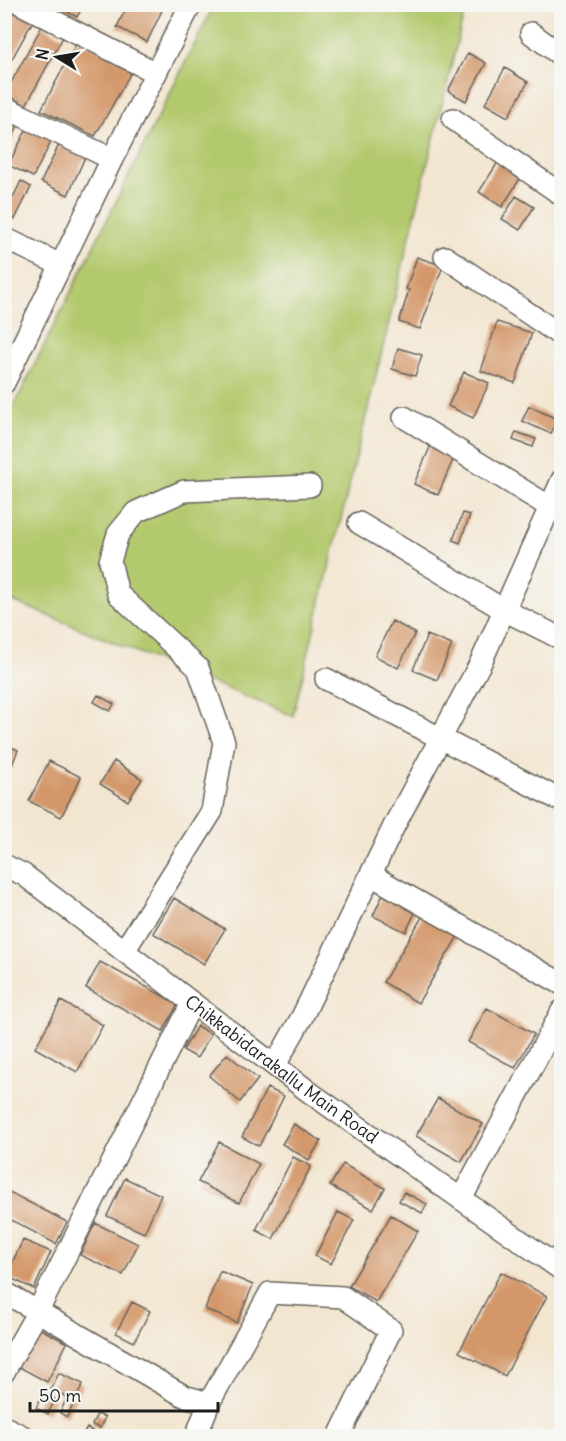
<svg xmlns="http://www.w3.org/2000/svg" width="566" height="1441" font-family="Delius,sans-serif">
<style>
.green{fill:#b3c96d;stroke:#687244;stroke-width:1.5}
.building{fill:#d39769}
.lines{fill:none;stroke-linecap:round;stroke-linejoin:round}
.minor-casing{stroke:#67635b;stroke-width:24}
.minor{stroke:#fff;stroke-width:21}
.labels{text-anchor:middle;stroke-width:4.5;stroke-linejoin:round;paint-order:stroke}
.street-label{font-size:18px;fill:#1c1c1c;stroke:#f6f6f2}
</style>
<rect width="100%" height="100%" fill="#f6f6f2"/>
<filter id="ink" filterUnits="userSpaceOnUse"><feTurbulence type="fractalNoise" baseFrequency=".0167" numOctaves="2"/><feDisplacementMap in="SourceGraphic" scale="12" xChannelSelector="R" yChannelSelector="G"/><feConvolveMatrix kernelMatrix="1 2 1 2 8 2 1 2 1" color-interpolation-filters="sRGB"/></filter>
<filter id="wash" filterUnits="userSpaceOnUse"><feTurbulence type="fractalNoise" baseFrequency=".008" numOctaves="4" result="noise"/><feDisplacementMap in="SourceGraphic" scale="24" xChannelSelector="R" yChannelSelector="G"/><feGaussianBlur stdDeviation="1.35" result="paint"/><feColorMatrix in="noise" values="0 0 0 0 0 0 0 0 0 0 0 0 0 0 0 0 0 1.4 0 .05"/><feComposite in="paint" operator="in"/></filter>
<g filter="url(#wash)">
<rect width="100%" height="100%" fill="#f3e6d1"/>
<!-- green -->
<path class="green" d="M214 5H470L463 18 293 716 5 598 4 426Z"/>
<g id="blocks">
<!-- building -->
<path class="building" d="M52 4H84L77 17Z
M128 4H165L147 42 117 27Z
M8 5 34 19 4 73V12Z
M42 26 63 37 26 105 5 94Z
M78 40 134 67 95 136 41 110Z
M468 53 486 63 466 101 448 91Z
M505 68 528 82 508 117 485 104Z
M4 117 19 123 4 156Z
M29 125 53 138 33 177 8 165Z
M59 145 85 157 68 195 41 182Z
M500 159 523 174 502 207 479 192Z
M21 181 31 187 15 219 5 214Z
M516 196 534 207 520 230 502 219Z
M417 257 443 266 420 329 399 322 409 290 406 289Z
M4 297 12 299 5 323H4Z
M497 322 532 333 515 383 481 371Z
M398 348 422 355 415 376 392 369Z
M464 372 489 383 473 418 448 406Z
M529 406 557 419 551 434 522 421Z
M516 432 536 439 533 447 513 440Z
M431 445 455 455 438 495 414 484Z
M463 513 470 515 460 543 453 540Z
M392 621 415 633 398 668 375 656Z
M427 635 452 645 437 680 413 670Z
M98 695 114 704 110 711 94 702Z
M4 744 18 750 5 783H4Z
M49 761 81 777 61 817 29 801Z
M114 761 142 779 128 801 100 784Z
M384 892 417 908 406 932 373 916Z
M174 898 225 929 204 964 153 933Z
M425 912 460 933 418 1003 383 982Z
M100 962 178 1004 163 1031 86 988Z
M61 1001 103 1025 77 1072 35 1048Z
M487 1008 534 1034 515 1068 468 1042Z
M197 1026 211 1034 197 1058 183 1050Z
M227 1054 258 1079 240 1102 209 1076Z
M267 1088 284 1096 259 1146 242 1137Z
M438 1098 483 1124 461 1162 416 1136Z
M294 1124 321 1141 309 1160 282 1144Z
M219 1142 259 1164 239 1203 198 1182Z
M293 1157 311 1166 273 1239 256 1230Z
M343 1164 385 1188 373 1209 330 1186Z
M125 1178 161 1195 144 1233 107 1216Z
M7 1191 67 1222 56 1244 4 1216V1195Z
M404 1192 427 1204 422 1213 399 1201Z
M338 1212 354 1220 331 1264 315 1256Z
M391 1215 418 1231 376 1302 349 1286Z
M95 1223 138 1244 123 1275 80 1255Z
M23 1240 51 1252 34 1289 6 1276Z
M220 1271 253 1285 237 1323 205 1309Z
M501 1272 547 1296 505 1376 459 1352Z
M132 1302 150 1311 134 1342 116 1333Z
M39 1328 67 1343 47 1382 19 1367Z
M59 1373 83 1384 67 1417 60 1413 67 1397 51 1389Z
M43 1393 55 1399 48 1414 36 1408Z
M97 1414 105 1417 100 1428 92 1425Z
M87 1428 97 1434 95 1436H82Z"/>
</g>
</g>
<g filter="url(#ink)">
<use href="#blocks" fill-opacity="0" stroke="#67635b" stroke-width="1.5"/>
<g class="lines">
<defs>
<g id="minor">
<path d="M21 4 156 73"/>
<path d="M531 33 562 56"/>
<path d="M4 107 112 159"/>
<path d="M453 119 562 195"/>
<path d="M4 238 61 265"/>
<path d="M445 257 562 336"/>
<path d="M4 383 112 159 191 4"/>
<path d="M404 417 550 507 562 512"/>
<path d="M359 523 504 610 562 639"/>
<path d="M326 679 562 801"/>
<path id="s1" d="M4 865 24 875 312 1094 562 1270"/>
<path d="M371 875 562 984"/>
<path d="M124 951 212 811 224 742 198 668 118 594 110 561 118 534 136 512 184 491 310 486"/>
<path d="M275 1065 302 1017 395 824 481 662 562 480"/>
<path d="M461 1199 562 1011"/>
<path d="M4 1292 184 1396 209 1403"/>
<path d="M4 1372 38 1311 192 1003"/>
<path d="M4 1427 22 1436"/>
<path d="M196 1436 209 1403 270 1293 343 1297 391 1330 339 1436"/>
</g>
</defs>
<!-- minor casing -->
<use href="#minor" class="minor-casing"/>
<!-- minor -->
<use href="#minor" class="minor"/>
</g>
</g>
<g class="labels">
<!-- street labels -->
<g class="street-label">
<text dy="6" stroke="none"><textPath href="#s1" startOffset="345">Chikkabidarakallu Main Road</textPath></text>
</g>
</g>
<!-- margin -->
<rect width="566" height="1441" fill="none" stroke="#f6f6f2" stroke-width="24"/>
<!-- north arrow -->
<g transform="translate(57 57) rotate(281)" stroke="#f6f6f2" stroke-width="4.5" paint-order="stroke">
<path d="M0-4.5L10 22L0 15L-10 22Z" fill="#1c1c1c"/>
<text y="-9" font-size="16" font-weight="bold" text-anchor="middle" fill="#1c1c1c">N</text>
</g>
<!-- scale -->
<path d="M30 1402v9h188v-9" fill="none" stroke="#1c1c1c" stroke-width="3"/>
<text x="39" y="1402" font-size="18" fill="#1c1c1c" stroke="#f6f6f2" stroke-width="4.5" paint-order="stroke">50 m</text>
</svg>
